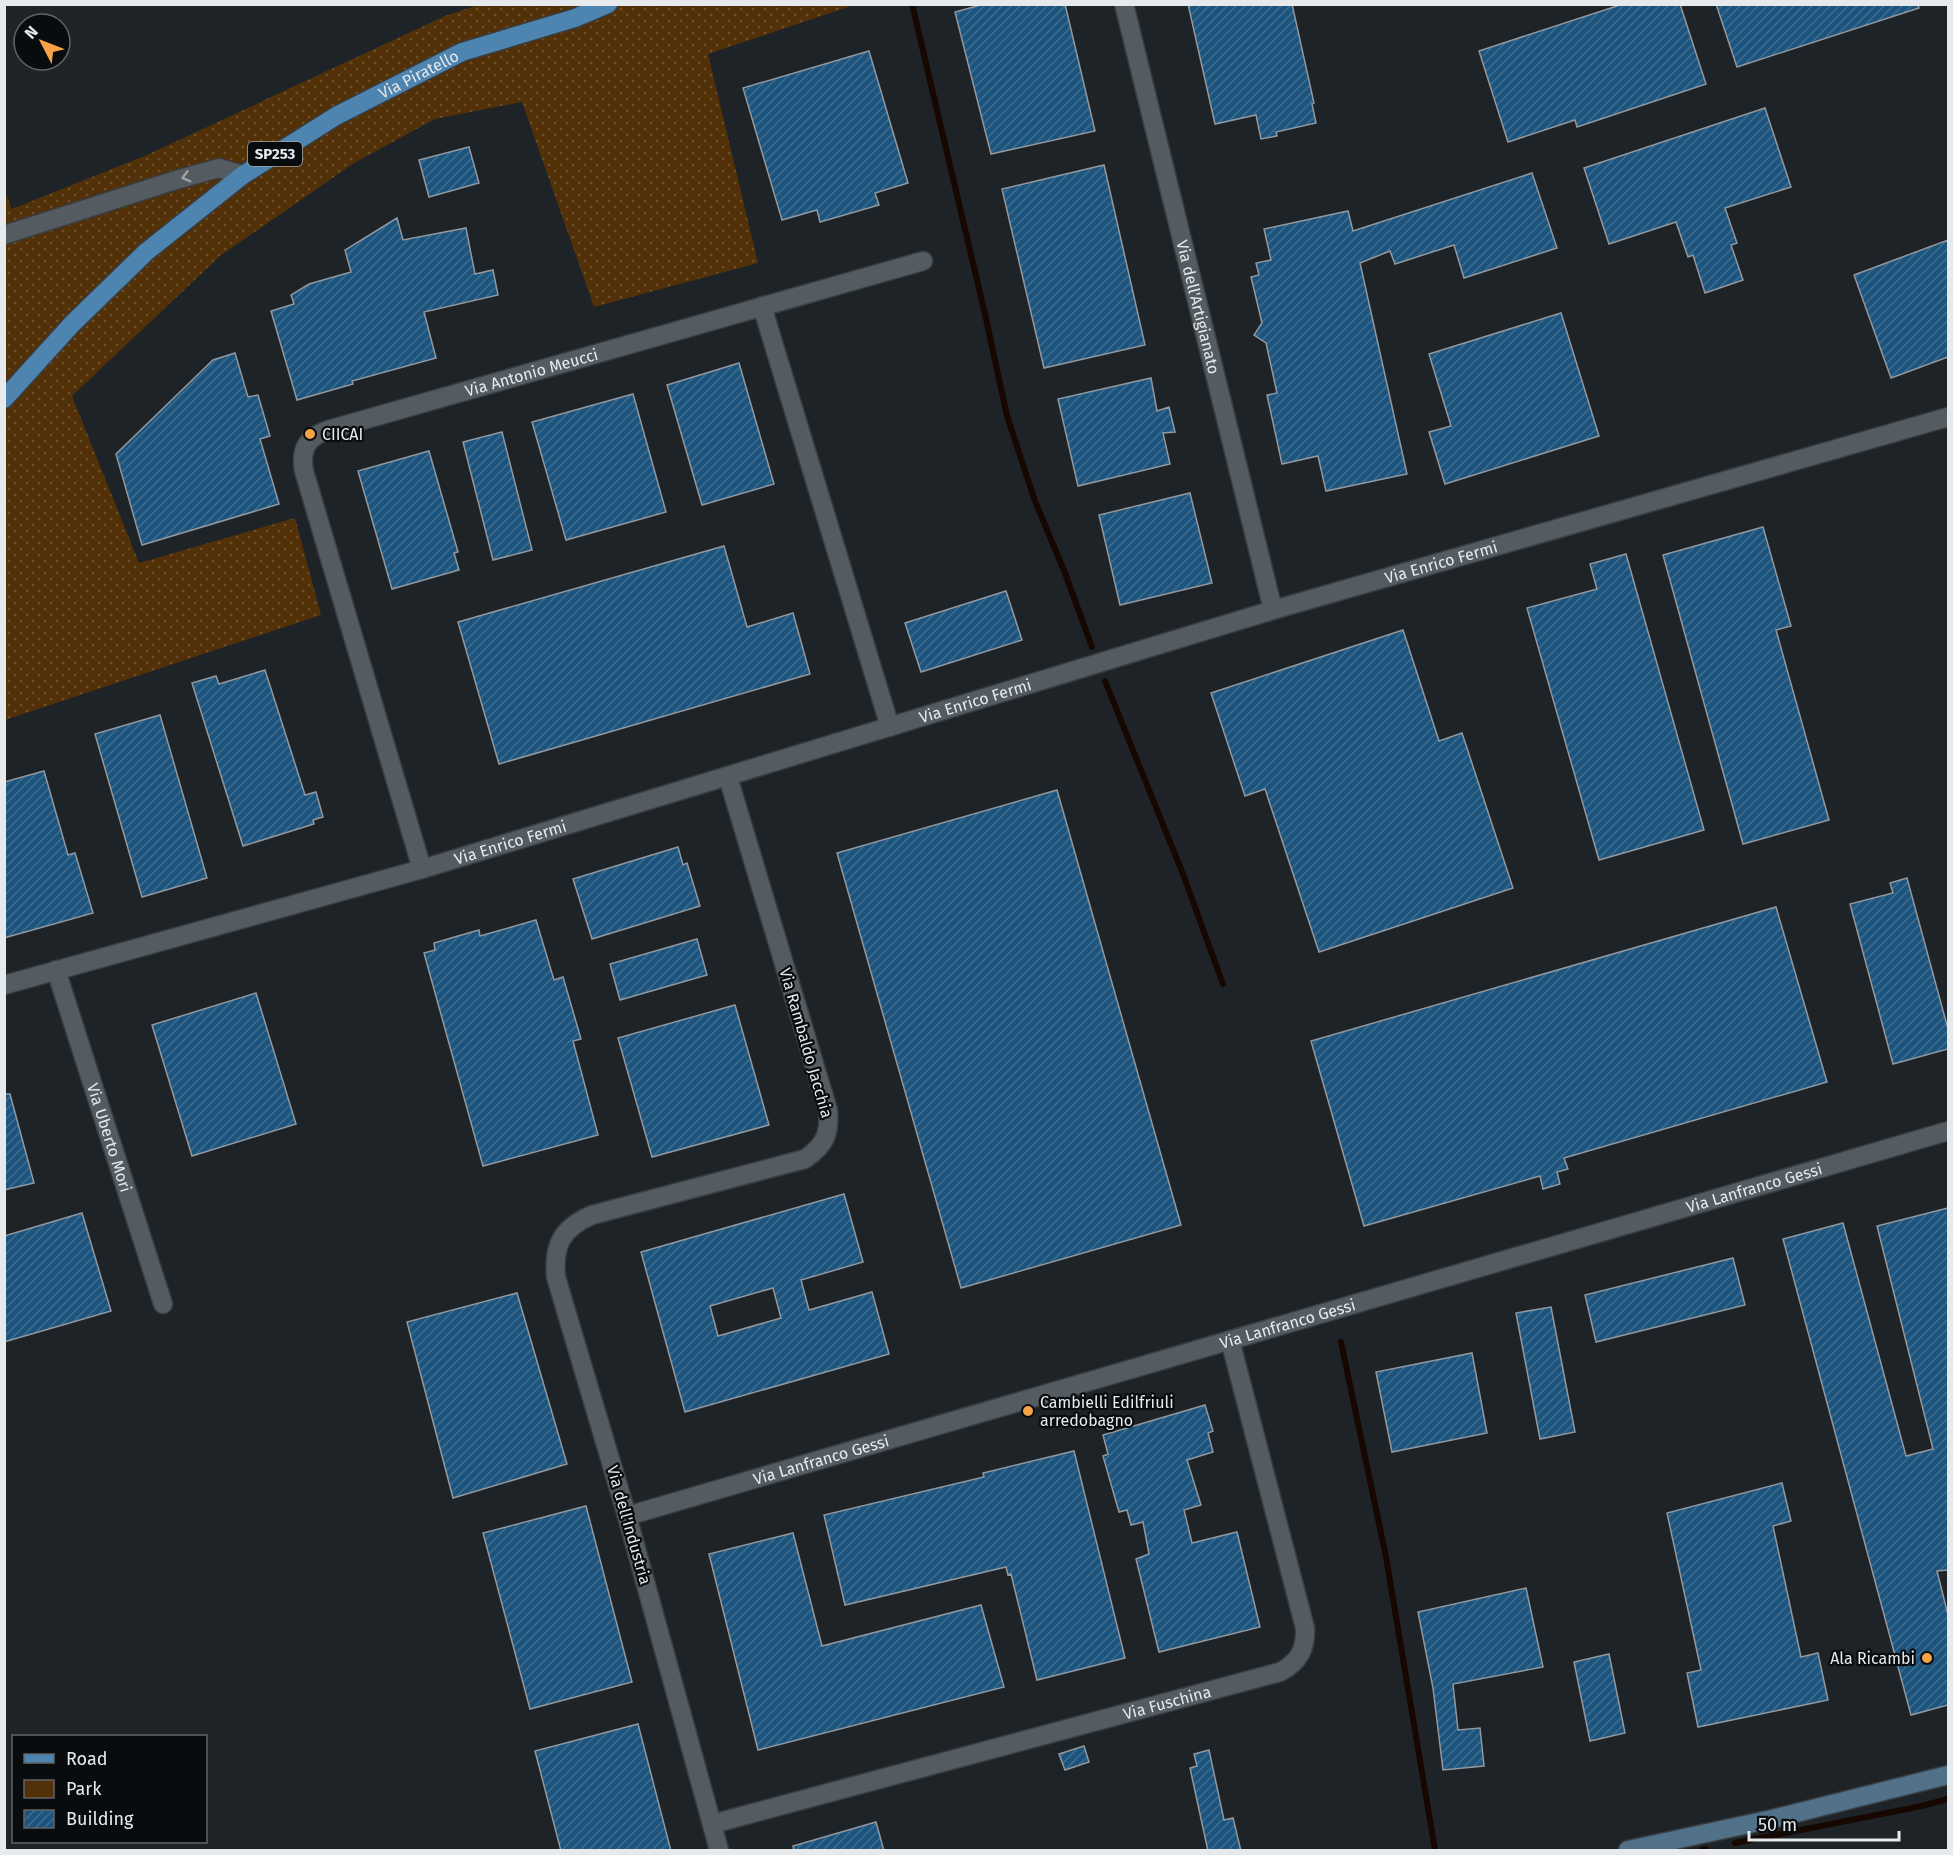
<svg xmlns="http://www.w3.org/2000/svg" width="1953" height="1855" viewBox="0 0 1953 1855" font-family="'Fira Sans',sans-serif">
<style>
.green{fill:url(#green-dots)}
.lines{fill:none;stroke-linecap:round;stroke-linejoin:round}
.stream{stroke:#160800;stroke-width:6}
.building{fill:url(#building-hatch);stroke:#91989f;stroke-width:1.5;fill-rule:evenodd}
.street-casing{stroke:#383d41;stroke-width:21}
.secondary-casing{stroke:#383d41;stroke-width:21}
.primary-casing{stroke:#383d41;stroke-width:21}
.street{stroke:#555c61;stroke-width:18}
.secondary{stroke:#517188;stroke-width:18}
.primary{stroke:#4d85b0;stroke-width:18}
.oneway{stroke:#9ea3a7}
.poi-dot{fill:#f6a247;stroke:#090c0e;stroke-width:2}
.labels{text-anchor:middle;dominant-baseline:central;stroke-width:4.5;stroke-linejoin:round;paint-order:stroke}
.shield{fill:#090c0e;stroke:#a4a7aa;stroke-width:1.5}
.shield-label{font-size:15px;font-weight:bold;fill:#e6eaed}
.street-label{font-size:16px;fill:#e6eaed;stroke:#090c0e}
.poi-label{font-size:16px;fill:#e6eaed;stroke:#090c0e;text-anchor:start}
</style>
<defs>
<pattern id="green-dots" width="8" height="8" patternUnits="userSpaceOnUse" patternTransform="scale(1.5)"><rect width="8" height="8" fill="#533108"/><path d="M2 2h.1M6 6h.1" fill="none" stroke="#6c4f2c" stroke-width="1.8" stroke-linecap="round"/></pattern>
<pattern id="building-hatch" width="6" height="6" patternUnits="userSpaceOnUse" patternTransform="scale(1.5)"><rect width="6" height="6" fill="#1d547d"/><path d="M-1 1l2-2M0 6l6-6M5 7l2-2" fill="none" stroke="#3e6d90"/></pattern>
</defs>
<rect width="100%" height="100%" fill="#1d2327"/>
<path class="green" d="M 478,5 L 854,5 L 708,54 L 758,263 L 594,307 L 522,102 L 435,119 L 354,163 L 220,256 L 72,396 L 139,563 L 295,518 L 321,615 L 5,720 L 4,190 L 12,209 L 147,155 L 445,16 Z"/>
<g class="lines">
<path class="stream" d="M 912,4 L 985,314 L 1007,416 L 1035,501 L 1065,573 L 1092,647
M 1105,681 L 1183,874 L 1223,984
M 1341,1342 L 1386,1557 L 1435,1850
M 1735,1843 L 1922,1806 L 1948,1799
M 1701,1850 L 1706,1849"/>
</g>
<path class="building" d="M 984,4 L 1065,4 L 1095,131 L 991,154 L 955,12 Z
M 1188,4 L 1292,4 L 1314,103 L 1312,104 L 1316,123 L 1276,132 L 1277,136 L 1261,139 L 1256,115 L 1215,124 Z
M 1623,4 L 1680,4 L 1706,84 L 1577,127 L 1575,120 L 1508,142 L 1479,51 Z
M 1716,4 L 1918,4 L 1919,8 L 1737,67 Z
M 869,51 L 908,183 L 875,193 L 879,205 L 820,222 L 817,210 L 782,220 L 743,88 Z
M 1765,108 L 1791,187 L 1725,208 L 1737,243 L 1731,245 L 1743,280 L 1705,293 L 1693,255 L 1688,257 L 1676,222 L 1609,244 L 1584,168 Z
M 469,147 L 479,183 L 429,197 L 419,160 Z
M 1104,165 L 1145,345 L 1044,368 L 1002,189 Z
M 1532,173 L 1557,248 L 1464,278 L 1454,245 L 1395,264 L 1390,251 L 1360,263 L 1407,474 L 1326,491 L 1318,456 L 1282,464 L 1267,395 L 1277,393 L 1266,343 L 1254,335 L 1262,323 L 1251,277 L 1259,275 L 1256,263 L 1271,260 L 1264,229 L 1348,211 L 1353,231 Z
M 397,218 L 403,240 L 466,228 L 475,274 L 493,270 L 498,295 L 424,312 L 436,358 L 352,381 L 353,384 L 297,400 L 271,311 L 294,304 L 291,295 L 309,284 L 351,272 L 345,250 Z
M 1948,240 L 1948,357 L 1891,378 L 1854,275 Z
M 1561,313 L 1599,436 L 1445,484 L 1429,432 L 1451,426 L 1429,354 Z
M 235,353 L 248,397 L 258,395 L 270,436 L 260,439 L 279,504 L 142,545 L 116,454 L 213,360 Z
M 739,363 L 774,484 L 702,505 L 667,385 Z
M 1151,378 L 1157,411 L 1169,407 L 1175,432 L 1163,433 L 1170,464 L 1078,486 L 1058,399 Z
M 633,394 L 666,512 L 566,540 L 532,422 Z
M 502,432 L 532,550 L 493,560 L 463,442 Z
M 429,451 L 458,552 L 454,553 L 459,570 L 392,589 L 358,471 Z
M 1190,493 L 1212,583 L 1120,605 L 1099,515 Z
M 1763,527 L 1791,626 L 1776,630 L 1829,820 L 1743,844 L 1663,555 Z
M 724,546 L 747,627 L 793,613 L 810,674 L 499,764 L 458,622 Z
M 1626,554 L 1704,830 L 1599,860 L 1527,608 L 1597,589 L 1590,564 Z
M 1006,591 L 1022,640 L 921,672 L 905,623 Z
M 1403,630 L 1439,741 L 1462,733 L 1513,888 L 1319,952 L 1265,789 L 1245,796 L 1211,693 Z
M 265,670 L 305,795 L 316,792 L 323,817 L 313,820 L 314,824 L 243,846 L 192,683 L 216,676 L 219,684 Z
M 160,715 L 207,878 L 142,897 L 95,734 Z
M 44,771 L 68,855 L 75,853 L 93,913 L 4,938 L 4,782 Z
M 1057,790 L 1181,1225 L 961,1288 L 837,853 Z
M 678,847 L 683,865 L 687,863 L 700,906 L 592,939 L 573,879 Z
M 1907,878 L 1948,1029 L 1948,1049 L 1893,1064 L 1850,904 L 1893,893 L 1890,883 Z
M 1776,907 L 1827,1082 L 1564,1158 L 1568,1169 L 1557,1172 L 1560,1184 L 1543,1189 L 1540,1176 L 1364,1226 L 1311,1041 Z
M 536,920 L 554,980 L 563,977 L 581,1039 L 573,1041 L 598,1135 L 483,1166 L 424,953 L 435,950 L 434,943 L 458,936 L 479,930 L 480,936 Z
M 697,939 L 707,975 L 620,1000 L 610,964 Z
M 256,993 L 296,1124 L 192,1156 L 152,1025 Z
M 735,1005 L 769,1125 L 652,1157 L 618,1038 Z
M 4,1094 L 10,1094 L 34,1183 L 4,1190 Z
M 844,1194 L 863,1262 L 801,1280 L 809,1310 L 872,1292 L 889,1354 L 685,1412 L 641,1252 ZM 773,1288 L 781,1318 L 718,1336 L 710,1306 Z
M 1948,1208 L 1948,1570 L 1937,1571 L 1948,1615 L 1948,1705 L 1911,1715 L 1783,1239 L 1843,1223 L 1906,1456 L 1933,1449 L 1877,1226 Z
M 82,1213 L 111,1311 L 4,1342 L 4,1236 Z
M 1733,1258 L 1745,1305 L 1596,1342 L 1585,1295 Z
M 517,1293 L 567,1464 L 453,1498 L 407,1322 Z
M 1551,1307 L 1575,1432 L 1540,1439 L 1516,1313 Z
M 1472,1353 L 1487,1433 L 1392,1452 L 1376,1372 Z
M 1205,1405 L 1213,1431 L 1208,1433 L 1213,1452 L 1187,1460 L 1201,1505 L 1184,1510 L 1192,1543 L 1237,1532 L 1260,1627 L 1159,1652 L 1136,1559 L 1149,1554 L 1143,1522 L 1131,1525 L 1127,1510 L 1119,1512 L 1103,1456 L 1108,1454 L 1103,1435 Z
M 1074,1451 L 1125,1658 L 1037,1680 L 1011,1574 L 1008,1575 L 1006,1567 L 845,1605 L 824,1515 L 984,1477 L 983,1473 Z
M 1782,1483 L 1791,1521 L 1773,1526 L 1801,1657 L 1818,1653 L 1828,1700 L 1698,1727 L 1687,1673 L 1701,1670 L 1667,1513 Z
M 586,1506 L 632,1682 L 530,1709 L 483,1533 Z
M 793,1533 L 822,1646 L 981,1605 L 1004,1687 L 758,1750 L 709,1554 Z
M 1526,1588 L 1543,1667 L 1453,1684 L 1458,1730 L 1480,1728 L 1484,1766 L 1443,1770 L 1433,1688 L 1418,1612 Z
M 1609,1654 L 1625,1733 L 1590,1741 L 1574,1662 Z
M 638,1724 L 671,1851 L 561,1851 L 535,1751 Z
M 1084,1746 L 1089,1762 L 1065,1770 L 1059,1754 Z
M 1209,1750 L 1224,1820 L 1233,1818 L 1241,1851 L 1208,1851 L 1190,1768 L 1197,1766 L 1194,1754 Z
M 876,1822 L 884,1851 L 794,1851 L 793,1846 Z"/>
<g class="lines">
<g class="street-casing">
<g id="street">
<path id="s1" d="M 1124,4 L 1273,610"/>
<path d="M 4,235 L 176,180 L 219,168 L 243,175"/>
<path d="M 762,306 L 890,727"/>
<path id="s2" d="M 422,869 L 304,471 C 300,449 307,437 328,430 L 923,261"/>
<path id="s3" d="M 56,970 L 163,1304"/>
<path id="s4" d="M 4,985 L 422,869 L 1273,610 L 1948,417"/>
<path id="s5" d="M 627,1516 L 1948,1131"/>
<path id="s6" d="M 712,1824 L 1280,1672 C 1299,1662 1306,1649 1305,1628 L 1230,1340"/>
<path d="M 719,1850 L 627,1516 L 556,1277 C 553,1245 562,1228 592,1215 L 805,1159 C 825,1145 830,1134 828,1110 L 728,777"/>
</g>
</g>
<g class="secondary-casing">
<path id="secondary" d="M 1628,1850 L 1772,1819 L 1948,1775"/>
</g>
<g class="primary-casing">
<g id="primary">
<path id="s7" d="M 4,399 L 72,324 L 146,252 L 243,175 L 336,116 L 462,52 L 575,18 L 608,4"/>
</g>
</g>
<use href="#street" class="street"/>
<use href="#secondary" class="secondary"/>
<use href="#primary" class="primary"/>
</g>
<defs><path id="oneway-chevron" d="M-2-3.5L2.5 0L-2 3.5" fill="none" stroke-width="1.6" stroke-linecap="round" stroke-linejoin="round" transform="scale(1.5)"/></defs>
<use class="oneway" href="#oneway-chevron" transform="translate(186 177) rotate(165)"/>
<g class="poi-dot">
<circle cx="310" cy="434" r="6"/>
<circle cx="1028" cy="1411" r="6"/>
<circle cx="1927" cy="1658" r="6"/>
</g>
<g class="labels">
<rect class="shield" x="248" y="142" width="54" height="24" rx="4.5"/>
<g class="shield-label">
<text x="275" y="154">SP253</text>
</g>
<g class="street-label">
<text stroke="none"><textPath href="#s7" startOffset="531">Via Piratello</textPath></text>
<text stroke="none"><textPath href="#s1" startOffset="312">Via dell'Artigianato</textPath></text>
<text stroke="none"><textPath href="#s2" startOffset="680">Via Antonio Meucci</textPath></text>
<text stroke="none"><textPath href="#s4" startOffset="1498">Via Enrico Fermi</textPath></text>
<text stroke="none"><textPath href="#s4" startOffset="1012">Via Enrico Fermi</textPath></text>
<text stroke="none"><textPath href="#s4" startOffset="526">Via Enrico Fermi</textPath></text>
<text transform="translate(806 1043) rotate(74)">Via Rambaldo Jacchia</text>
<text stroke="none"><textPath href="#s3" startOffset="176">Via Uberto Mori</textPath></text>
<text stroke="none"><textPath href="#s5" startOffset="1174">Via Lanfranco Gessi</textPath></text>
<text stroke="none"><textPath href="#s5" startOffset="688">Via Lanfranco Gessi</textPath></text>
<text stroke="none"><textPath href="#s5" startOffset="202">Via Lanfranco Gessi</textPath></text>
<text transform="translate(629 1525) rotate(74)">Via dell'Industria</text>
<text stroke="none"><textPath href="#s6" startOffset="471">Via Fuschina</textPath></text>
</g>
<g class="poi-label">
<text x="322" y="434">CIICAI</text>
<text x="1040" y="1402">Cambielli Edilfriuli<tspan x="1040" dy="18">arredobagno</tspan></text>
<text x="1915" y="1658" text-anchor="end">Ala Ricambi</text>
</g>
</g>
<rect width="1953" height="1855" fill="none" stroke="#e6eaed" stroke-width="12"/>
<rect x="12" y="1735" width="195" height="108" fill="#090c0e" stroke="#616567" stroke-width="1.5"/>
<rect x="24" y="1754" width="30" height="9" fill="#4d85b0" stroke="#616567" stroke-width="1.5"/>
<text x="66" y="1765" font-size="18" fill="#e6eaed">Road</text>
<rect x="24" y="1780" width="30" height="18" fill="#533108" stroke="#616567" stroke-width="1.5"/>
<text x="66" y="1795" font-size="18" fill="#e6eaed">Park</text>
<rect x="24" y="1810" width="30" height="18" fill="url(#building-hatch)" stroke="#616567" stroke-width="1.5"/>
<text x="66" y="1825" font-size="18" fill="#e6eaed">Building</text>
<g transform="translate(42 42) rotate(312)"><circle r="28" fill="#090c0e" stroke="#616567" stroke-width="1.5"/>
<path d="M0-4.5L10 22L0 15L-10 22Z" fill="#f6a247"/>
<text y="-9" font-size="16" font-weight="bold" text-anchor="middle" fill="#e6eaed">N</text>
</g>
<path d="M1749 1831v9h150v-9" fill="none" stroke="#e6eaed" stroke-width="3"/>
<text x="1758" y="1831" font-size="18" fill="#e6eaed" stroke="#090c0e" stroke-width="4.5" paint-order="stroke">50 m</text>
</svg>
